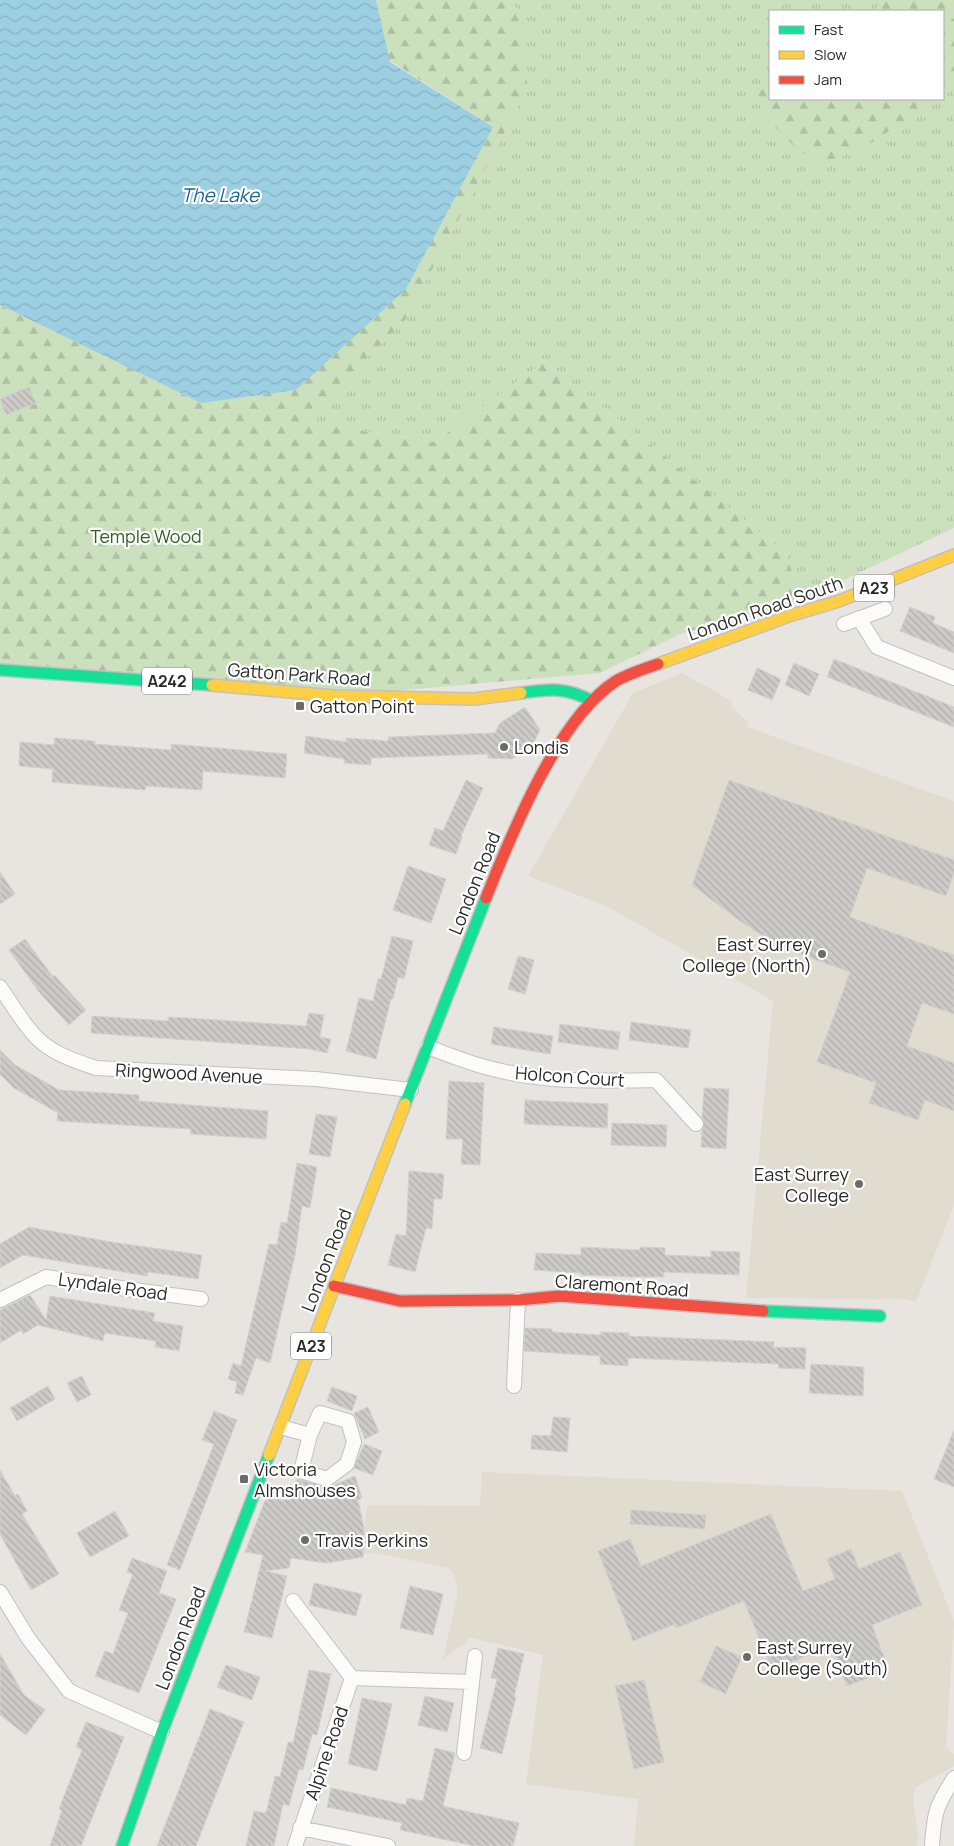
<svg xmlns="http://www.w3.org/2000/svg" width="954" height="1846" viewBox="0 0 954 1846" font-family="Manrope,sans-serif">
<style>
.education{fill:#e1dcd0}
.grass{fill:url(#grass-tufts);fill-rule:evenodd}
.forest{fill:url(#forest-firs)}
.water{fill:url(#water-waves)}
.building{fill:url(#building-back-hatch);stroke:#d3d0cd}
.lines{fill:none;stroke-linecap:round;stroke-linejoin:round}
.street-casing{stroke:#c2c1c0;stroke-width:16}
.fast-casing{stroke:#c2c1c0;stroke-width:14}
.slow-casing{stroke:#c2c1c0;stroke-width:14}
.jam-casing{stroke:#c2c1c0;stroke-width:14}
.street{stroke:#fcfbfa;stroke-width:14}
.fast{stroke:#16e098;stroke-width:11}
.slow{stroke:#ffcf43;stroke-width:11}
.jam{stroke:#f24e42;stroke-width:11}
.poi-dot{fill:#6c6b6a;stroke:#fff;stroke-width:2}
.labels{text-anchor:middle;dominant-baseline:central;stroke-width:4.5;stroke-linejoin:round;paint-order:stroke}
.shield{fill:#fff;stroke:#6a6a6a;stroke-width:1}
.shield-label{font-size:16px;font-weight:bold;fill:#2a2a2a}
.park-label{font-size:18px;fill:#2d6022;stroke:#fff}
.street-label{font-size:18px;fill:#2a2a2a;stroke:#fff}
.poi-label{font-size:18px;fill:#2a2a2a;stroke:#fff;text-anchor:start}
.water-label{font-size:19px;font-style:italic;fill:#1b648d;stroke:#fff}
</style>
<defs>
<pattern id="grass-tufts" width="24" height="20" patternUnits="userSpaceOnUse" patternTransform="scale(1.25)"><rect width="24" height="20" fill="#cbe0bd"/><path d="M3 7l-1-3M5 7V3M7 7l1-3M15 17l-1-3M17 17v-4M19 17l1-3" fill="none" stroke="#aec0a3"/></pattern>
<pattern id="forest-firs" width="22" height="20" patternUnits="userSpaceOnUse" patternTransform="scale(1.25)"><rect width="22" height="20" fill="#cbe0bd"/><path d="M5 1l3.5 6h-7zM16 11l3.5 6h-7z" fill="#aec0a3"/></pattern>
<pattern id="water-waves" width="16" height="10" patternUnits="userSpaceOnUse" patternTransform="scale(1.25)"><rect width="16" height="10" fill="#9ccfe2"/><path d="M0 5q4-4 8 0t8 0" fill="none" stroke="#87b2c2"/></pattern>
<pattern id="building-back-hatch" width="6" height="6" patternUnits="userSpaceOnUse" patternTransform="scale(1.25)"><rect width="6" height="6" fill="#cdcbc8"/><path d="M-1 5l2 2M0 0l6 6M5-1l2 2" fill="none" stroke="#b0aeac"/></pattern>
</defs>
<rect width="100%" height="100%" fill="#e8e5e1"/>
<path class="education" d="M 682,673 L 727,698 L 733,704 L 731,706 L 749,723 L 747,727 L 954,801 L 954,1205 L 916,1302 L 905,1299 L 746,1298 L 773,1001 L 608,907 L 528,876 L 633,693 Z
M 482,1472 L 902,1491 L 954,1621 L 946,1747 L 954,1754 L 954,1766 L 915,1788 L 913,1802 L 918,1836 L 917,1846 L 634,1846 L 638,1799 L 526,1784 L 543,1655 L 468,1637 L 467,1642 L 443,1659 L 457,1597 L 457,1587 L 453,1572 L 447,1568 L 382,1554 L 363,1553 L 367,1505 L 480,1506 Z"/>
<path class="grass" d="M 512,0 L 954,0 L 954,528 L 801,600 L 786,553 L 545,361 L 435,442 L 302,422 L 405,320 L 528,89 L 518,11 ZM 770,11 L 943,11 L 943,99 L 770,99 Z"/>
<path class="forest" d="M 376,0 L 512,0 L 518,11 L 528,89 L 405,320 L 302,422 L 435,442 L 545,361 L 786,553 L 801,600 L 680,634 L 600,673 L 334,696 L 0,670 L 0,305 L 201,403 L 493,127 L 389,60 Z
M 888,0 L 942,0 L 954,20 L 954,86 L 943,95 L 943,11 L 871,11 Z
M 770,77 L 770,99 L 937,99 L 871,143 L 831,162 L 810,158 L 794,146 L 764,116 L 757,96 L 758,85 Z"/>
<path class="water" d="M 0,0 L 376,0 L 390,62 L 493,127 L 406,289 L 296,390 L 201,403 L 0,305 Z"/>
<path class="building" d="M 29,387 L 36,403 L 6,415 L 0,399 Z
M 910,607 L 935,617 L 933,623 L 954,632 L 954,653 L 900,631 Z
M 834,659 L 954,707 L 954,727 L 827,677 Z
M 794,663 L 819,674 L 809,696 L 785,685 Z
M 757,668 L 781,679 L 772,700 L 748,690 Z
M 525,707 L 540,730 L 532,746 L 512,759 L 488,758 L 488,754 L 371,758 L 371,765 L 344,763 L 344,759 L 304,753 L 306,736 L 346,742 L 346,738 L 388,741 L 388,737 L 495,733 L 500,723 Z
M 55,738 L 95,741 L 95,744 L 171,750 L 171,744 L 287,754 L 285,778 L 203,771 L 202,790 L 146,786 L 145,790 L 52,782 L 53,769 L 19,766 L 20,742 L 54,745 Z
M 466,780 L 483,788 L 461,836 L 462,837 L 456,854 L 429,845 L 435,828 L 443,831 Z
M 729,780 L 954,860 L 954,873 L 946,896 L 867,868 L 850,917 L 954,955 L 954,1014 L 922,1003 L 907,1046 L 954,1063 L 954,1111 L 925,1100 L 918,1120 L 869,1103 L 876,1083 L 817,1062 L 850,972 L 802,955 L 765,937 L 740,921 L 692,885 Z
M 408,866 L 446,879 L 431,923 L 393,910 Z
M 0,872 L 15,894 L 0,904 Z
M 392,936 L 413,941 L 404,979 L 398,977 L 393,999 L 391,999 L 376,1059 L 346,1051 L 359,998 L 373,1001 L 378,979 L 381,979 Z
M 25,939 L 53,977 L 54,975 L 86,1010 L 69,1025 L 39,992 L 9,950 Z
M 518,956 L 534,960 L 525,994 L 508,989 Z
M 309,1013 L 324,1015 L 320,1037 L 331,1039 L 327,1053 L 310,1049 L 91,1033 L 92,1016 L 168,1021 L 168,1017 L 188,1018 L 306,1026 Z
M 631,1022 L 691,1030 L 688,1048 L 629,1040 Z
M 560,1024 L 620,1032 L 618,1050 L 558,1042 Z
M 494,1027 L 553,1036 L 550,1054 L 491,1044 Z
M 0,1050 L 15,1065 L 59,1090 L 139,1095 L 139,1101 L 268,1111 L 266,1139 L 190,1134 L 191,1129 L 57,1121 L 58,1113 L 14,1088 L 0,1074 Z
M 449,1081 L 484,1083 L 480,1165 L 461,1164 L 463,1139 L 446,1139 Z
M 704,1088 L 729,1089 L 726,1149 L 701,1147 L 702,1131 L 704,1126 L 702,1118 Z
M 525,1100 L 608,1104 L 607,1128 L 524,1124 Z
M 316,1114 L 337,1117 L 330,1157 L 309,1154 Z
M 612,1123 L 667,1125 L 666,1147 L 611,1145 Z
M 297,1163 L 317,1167 L 310,1208 L 302,1206 L 295,1255 L 270,1363 L 256,1358 L 243,1395 L 235,1393 L 237,1382 L 228,1379 L 233,1363 L 241,1366 L 269,1244 L 277,1245 L 281,1222 L 287,1223 Z
M 409,1171 L 444,1174 L 442,1199 L 434,1199 L 432,1229 L 426,1228 L 415,1272 L 388,1265 L 396,1234 L 406,1236 Z
M 29,1227 L 111,1242 L 202,1255 L 198,1279 L 148,1272 L 147,1276 L 23,1255 L 0,1268 L 0,1244 Z
M 581,1247 L 640,1250 L 640,1247 L 665,1248 L 665,1255 L 711,1257 L 711,1251 L 740,1252 L 739,1275 L 664,1272 L 664,1277 L 632,1277 L 580,1275 L 580,1273 L 534,1270 L 536,1253 L 581,1255 Z
M 30,1295 L 46,1320 L 50,1296 L 155,1313 L 153,1321 L 183,1326 L 179,1351 L 155,1347 L 156,1341 L 105,1333 L 103,1341 L 38,1325 L 23,1334 L 21,1330 L 0,1343 L 0,1310 Z
M 525,1328 L 552,1329 L 552,1332 L 601,1335 L 601,1332 L 629,1333 L 629,1336 L 774,1342 L 773,1347 L 806,1348 L 805,1369 L 778,1368 L 779,1364 L 628,1358 L 628,1366 L 600,1364 L 600,1356 L 524,1351 Z
M 811,1364 L 864,1367 L 863,1396 L 809,1393 Z
M 82,1376 L 91,1395 L 77,1402 L 67,1383 Z
M 48,1386 L 55,1399 L 17,1421 L 10,1408 Z
M 332,1387 L 357,1396 L 352,1411 L 327,1401 Z
M 368,1407 L 379,1432 L 365,1439 L 354,1413 Z
M 214,1411 L 237,1420 L 180,1570 L 167,1565 L 214,1444 L 202,1440 Z
M 553,1417 L 570,1418 L 567,1452 L 531,1449 L 532,1435 L 551,1436 Z
M 954,1430 L 954,1487 L 934,1479 Z
M 364,1444 L 382,1451 L 373,1475 L 354,1468 Z
M 0,1470 L 15,1496 L 18,1494 L 27,1511 L 22,1514 L 59,1574 L 31,1590 L 0,1534 Z
M 355,1476 L 362,1498 L 358,1500 L 364,1528 L 363,1557 L 326,1563 L 291,1558 L 289,1568 L 265,1571 L 287,1576 L 272,1638 L 244,1632 L 263,1555 L 245,1552 L 266,1498 L 289,1500 L 297,1479 L 328,1488 Z
M 631,1510 L 706,1515 L 705,1529 L 630,1524 Z
M 115,1511 L 129,1536 L 90,1557 L 77,1533 Z
M 771,1514 L 803,1591 L 835,1579 L 827,1559 L 851,1549 L 859,1569 L 900,1552 L 922,1605 L 872,1625 L 889,1670 L 847,1686 L 831,1646 L 772,1670 L 744,1601 L 676,1628 L 675,1624 L 633,1641 L 598,1551 L 630,1539 L 641,1566 Z
M 132,1558 L 167,1571 L 159,1593 L 176,1599 L 139,1693 L 95,1676 L 105,1651 L 113,1654 L 128,1613 L 119,1610 L 133,1574 L 127,1572 Z
M 314,1583 L 362,1594 L 356,1616 L 309,1605 Z
M 410,1586 L 443,1594 L 433,1635 L 400,1628 Z
M 716,1646 L 742,1657 L 726,1694 L 700,1682 Z
M 498,1648 L 524,1654 L 514,1697 L 516,1697 L 502,1754 L 480,1748 L 497,1679 L 491,1678 Z
M 0,1654 L 24,1695 L 45,1710 L 26,1735 L 0,1715 Z
M 226,1665 L 260,1677 L 252,1700 L 217,1687 Z
M 309,1670 L 331,1674 L 317,1735 L 312,1734 L 303,1770 L 299,1769 L 289,1806 L 283,1804 L 274,1846 L 246,1846 L 254,1811 L 266,1813 L 275,1776 L 280,1777 L 288,1742 L 293,1743 Z
M 644,1680 L 664,1762 L 634,1769 L 615,1686 Z
M 425,1696 L 454,1703 L 447,1732 L 418,1725 Z
M 362,1698 L 392,1704 L 377,1771 L 348,1764 Z
M 210,1709 L 244,1722 L 196,1846 L 157,1846 Z
M 86,1722 L 124,1737 L 81,1846 L 50,1846 L 62,1810 L 59,1809 L 82,1750 L 76,1747 Z
M 435,1748 L 455,1753 L 443,1806 L 519,1823 L 513,1846 L 474,1846 L 400,1830 L 402,1823 L 327,1807 L 331,1788 L 406,1805 L 407,1798 L 423,1801 Z"/>
<g class="lines">
<g class="street-casing">
<path id="street" d="M 859,618 L 877,647 L 954,678
M 844,624 L 885,609
M 0,987 C 12,1004 23,1024 37,1038 C 53,1054 75,1061 96,1068 L 316,1079 L 411,1090
M 428,1047 C 449,1055 471,1064 493,1069 C 546,1083 602,1081 656,1080 L 696,1124
M 0,1300 L 46,1277 L 127,1289 L 201,1299
M 514,1386 L 518,1300
M 281,1427 L 310,1435 L 301,1471 L 327,1479 L 347,1464 L 354,1442 L 348,1421 L 320,1413 L 310,1435
M 0,1592 L 28,1638 L 69,1691 L 162,1732
M 293,1601 L 352,1678 L 471,1682
M 464,1753 L 475,1656
M 300,1828 L 388,1846
M 295,1846 L 352,1678
M 932,1846 C 934,1813 936,1806 954,1778"/>
</g>
<g class="fast-casing">
<path id="fast" d="M 0,670 L 212,685
M 521,693 C 550,689 566,687 592,701
M 405,1104 L 486,898
M 763,1311 L 880,1316
M 122,1846 L 162,1732 L 269,1455"/>
</g>
<g class="slow-casing">
<path id="slow" d="M 658,664 L 792,615 L 839,601 L 954,555
M 212,685 L 334,696 L 474,699 L 521,693
M 269,1455 L 405,1104"/>
</g>
<g class="jam-casing">
<path id="jam" d="M 486,898 C 511,835 558,718 616,681 C 628,674 644,669 658,664
M 334,1286 L 400,1301 L 518,1300 L 560,1296 L 763,1311"/>
</g>
<use href="#street" class="street"/>
<use href="#fast" class="fast"/>
<use href="#slow" class="slow"/>
<use href="#jam" class="jam"/>
</g>
<g class="poi-dot">
<rect x="295" y="701" width="10" height="10" rx="2.5"/>
<circle cx="504" cy="747" r="5"/>
<circle cx="822" cy="954" r="5"/>
<circle cx="859" cy="1184" r="5"/>
<rect x="239" y="1474" width="10" height="10" rx="2.5"/>
<circle cx="305" cy="1540" r="5"/>
<circle cx="747" cy="1657" r="5"/>
</g>
<g class="labels">
<g class="shield">
<rect x="854" y="574.5" width="40" height="27" rx="4"/>
<rect x="142" y="667.5" width="50" height="27" rx="4"/>
<rect x="291" y="1332.5" width="40" height="27" rx="4"/>
</g>
<g class="shield-label">
<text x="874" y="588">A23</text>
<text x="167" y="681">A242</text>
<text x="311" y="1346">A23</text>
</g>
<g class="park-label">
<text x="146" y="536">Temple Wood</text>
</g>
<g class="street-label">
<text transform="translate(765 608) rotate(-19)">London Road South</text>
<text transform="translate(299 674) rotate(4)">Gatton Park Road</text>
<text transform="translate(474 883) rotate(-68)">London Road</text>
<text transform="translate(189 1073) rotate(3)">Ringwood Avenue</text>
<text transform="translate(570 1076) rotate(4)">Holcon Court</text>
<text transform="translate(326 1260) rotate(-69)">London Road</text>
<text transform="translate(622 1285) rotate(4)">Claremont Road</text>
<text transform="translate(113 1286) rotate(8)">Lyndale Road</text>
<text transform="translate(180 1638) rotate(-69)">London Road</text>
<text transform="translate(326 1753) rotate(-71)">Alpine Road</text>
</g>
<g class="poi-label">
<text x="310" y="706">Gatton Point</text>
<text x="514" y="747">Londis</text>
<text x="812" y="944" text-anchor="end">East Surrey<tspan x="812" dy="21">College (North)</tspan></text>
<text x="849" y="1174" text-anchor="end">East Surrey<tspan x="849" dy="21">College</tspan></text>
<text x="254" y="1469">Victoria<tspan x="254" dy="21">Almshouses</tspan></text>
<text x="315" y="1540">Travis Perkins</text>
<text x="757" y="1647">East Surrey<tspan x="757" dy="21">College (South)</tspan></text>
</g>
<g class="water-label">
<text x="220" y="195">The Lake</text>
</g>
</g>
<rect x="769" y="10" width="175" height="90" fill="#ffffff" stroke="#aaaaaa"/>
<rect x="779" y="26" width="25" height="8" fill="#16e098" stroke="#aaaaaa"/>
<text x="814" y="35" font-size="15" fill="#2a2a2a">Fast</text>
<rect x="779" y="51" width="25" height="8" fill="#ffcf43" stroke="#aaaaaa"/>
<text x="814" y="60" font-size="15" fill="#2a2a2a">Slow</text>
<rect x="779" y="76" width="25" height="8" fill="#f24e42" stroke="#aaaaaa"/>
<text x="814" y="85" font-size="15" fill="#2a2a2a">Jam</text>
</svg>
